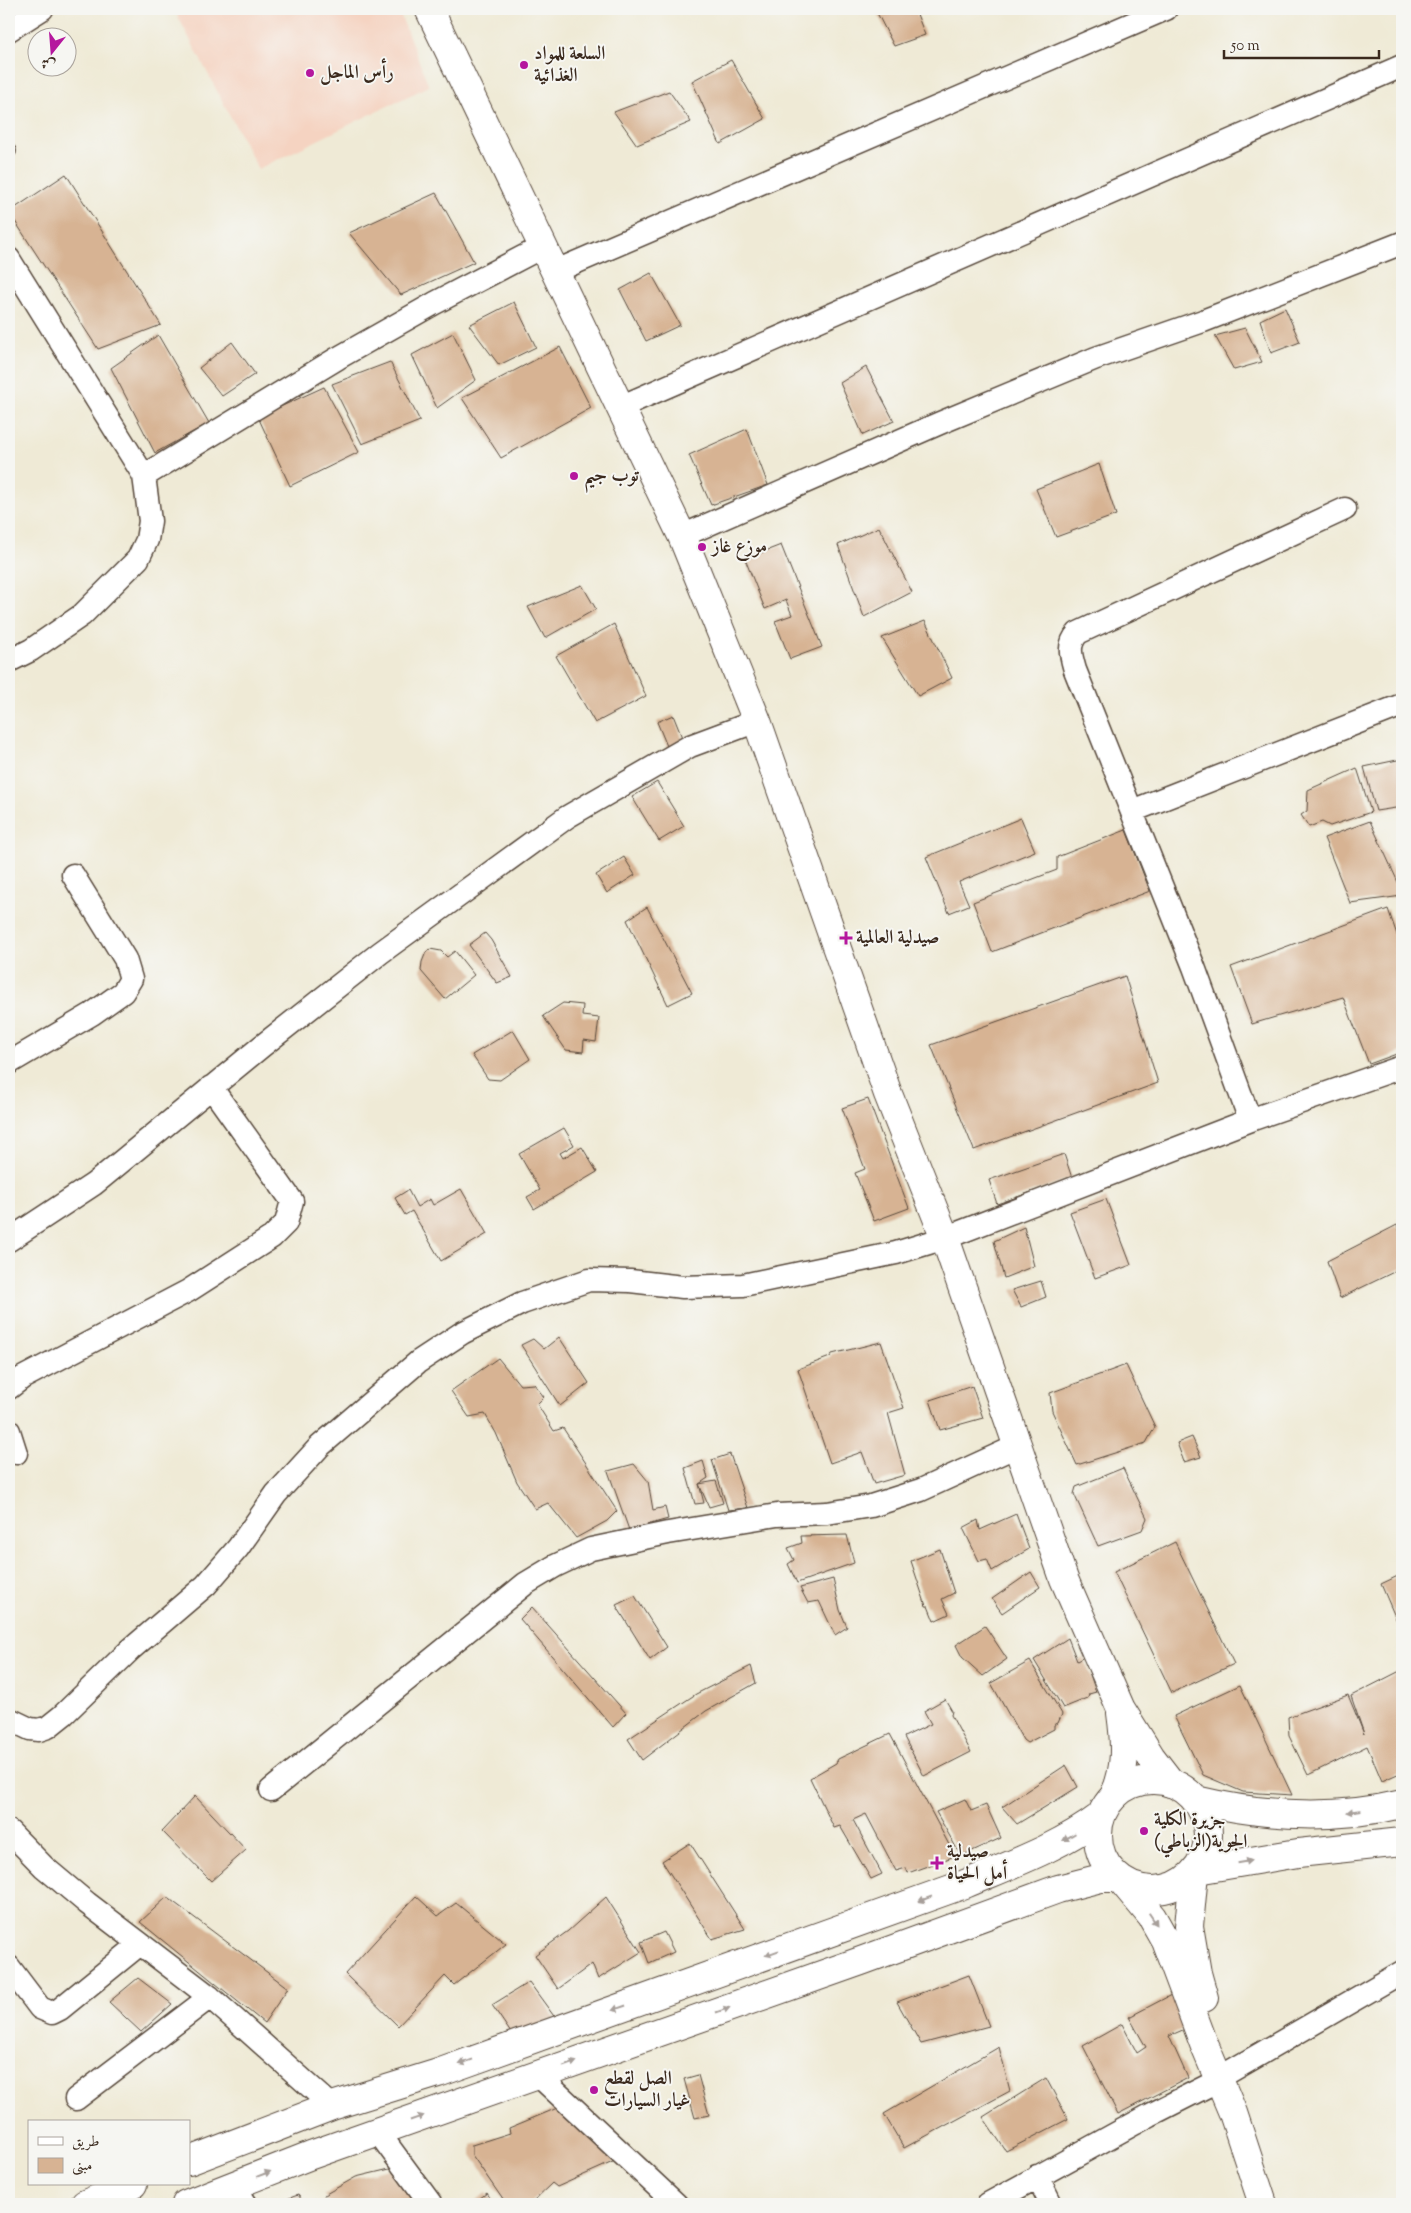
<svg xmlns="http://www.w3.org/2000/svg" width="1411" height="2213" viewBox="0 0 1411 2213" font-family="'Sorts Mill Goudy',Amiri,serif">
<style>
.built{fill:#f5d3c1}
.building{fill:#d7b393}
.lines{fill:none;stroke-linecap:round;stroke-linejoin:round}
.lane-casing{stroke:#56473a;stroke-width:14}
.street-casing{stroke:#56473a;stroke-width:25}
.secondary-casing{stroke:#56473a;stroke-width:30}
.primary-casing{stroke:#56473a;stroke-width:30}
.lane{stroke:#fff;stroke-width:11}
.street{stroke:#fff;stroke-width:22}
.secondary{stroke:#fff;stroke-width:28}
.primary{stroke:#fff;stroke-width:28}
.oneway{fill:#a79f9a}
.poi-dot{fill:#b5179e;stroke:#f6f6f2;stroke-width:2}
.labels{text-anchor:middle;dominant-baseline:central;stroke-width:4;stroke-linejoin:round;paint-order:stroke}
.poi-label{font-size:19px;font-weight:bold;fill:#3b2a1e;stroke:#f6f6f2;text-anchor:start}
</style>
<rect width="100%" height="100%" fill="#f6f6f2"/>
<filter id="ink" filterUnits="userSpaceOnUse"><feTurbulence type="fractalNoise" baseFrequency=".02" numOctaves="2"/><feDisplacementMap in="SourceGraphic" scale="10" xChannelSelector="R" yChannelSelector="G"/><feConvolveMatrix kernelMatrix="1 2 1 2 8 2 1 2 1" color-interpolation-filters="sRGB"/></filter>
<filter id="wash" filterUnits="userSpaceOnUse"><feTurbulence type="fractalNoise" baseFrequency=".0096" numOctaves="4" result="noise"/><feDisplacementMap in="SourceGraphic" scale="20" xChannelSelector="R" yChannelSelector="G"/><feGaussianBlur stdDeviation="1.12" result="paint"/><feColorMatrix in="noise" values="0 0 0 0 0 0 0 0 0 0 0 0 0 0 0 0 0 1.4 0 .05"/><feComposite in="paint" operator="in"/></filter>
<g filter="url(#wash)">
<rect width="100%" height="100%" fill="#efead6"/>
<path class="built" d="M 174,9 L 398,9 L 429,86 L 258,169 Z"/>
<g id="blocks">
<path class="building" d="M 875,9 L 915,9 L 925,35 L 894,46 Z
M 731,60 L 765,119 L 720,144 L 692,81 Z
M 669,91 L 691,122 L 637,145 L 614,112 Z
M 66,174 L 161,325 L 98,349 L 9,212 Z
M 436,193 L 474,262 L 401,295 L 349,233 Z
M 651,273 L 680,325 L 646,341 L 620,290 Z
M 514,302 L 536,347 L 499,365 L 469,325 Z
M 1285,308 L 1300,342 L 1271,353 L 1260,320 Z
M 1245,328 L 1262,362 L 1234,370 L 1215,336 Z
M 453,333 L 476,380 L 437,408 L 412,355 Z
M 158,335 L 209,423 L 155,453 L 111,368 Z
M 232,342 L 255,374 L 222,396 L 199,368 Z
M 560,347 L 591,408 L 501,458 L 462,398 Z
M 390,362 L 420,421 L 362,444 L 332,384 Z
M 866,367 L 894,421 L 863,435 L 840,383 Z
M 324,387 L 359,452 L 290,486 L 258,417 Z
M 747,429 L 768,485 L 711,505 L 689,455 Z
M 1099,464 L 1116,515 L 1056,537 L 1036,489 Z
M 879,527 L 912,592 L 864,617 L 838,545 Z
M 781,545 L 822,647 L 790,659 L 775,621 L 792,615 L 786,600 L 765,609 L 745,559 Z
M 582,585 L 596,609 L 545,638 L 528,607 Z
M 925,621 L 952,678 L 918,696 L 882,638 Z
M 614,624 L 646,696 L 595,723 L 556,656 Z
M 673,715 L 685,745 L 669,751 L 657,722 Z
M 1402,759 L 1402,807 L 1376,811 L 1364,767 Z
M 1357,768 L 1371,812 L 1330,826 L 1322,822 L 1309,827 L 1301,815 L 1307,811 L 1308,790 Z
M 657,782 L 684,826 L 659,841 L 632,797 Z
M 1021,818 L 1035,851 L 959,882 L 969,905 L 949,913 L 926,857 Z
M 1370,821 L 1402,891 L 1402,896 L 1350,903 L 1324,838 Z
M 1126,830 L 1150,891 L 992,952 L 973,902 L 1057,870 L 1057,857 Z
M 624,857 L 635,875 L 607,893 L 596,875 Z
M 647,907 L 692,993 L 668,1005 L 627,920 Z
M 1388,909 L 1402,949 L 1402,1052 L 1369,1064 L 1343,997 L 1252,1024 L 1231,967 Z
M 485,933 L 491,940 L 512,977 L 497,983 L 469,945 Z
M 430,949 L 441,951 L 447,957 L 455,951 L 474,975 L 445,999 L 421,971 L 422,962 L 426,952 Z
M 1125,976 L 1158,1083 L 974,1150 L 931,1045 Z
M 563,1003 L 583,1005 L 582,1016 L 599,1018 L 596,1042 L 584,1040 L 583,1052 L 566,1050 L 543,1016 Z
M 513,1030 L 530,1059 L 500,1080 L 488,1079 L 472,1055 Z
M 868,1099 L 909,1208 L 874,1221 L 855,1173 L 865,1169 L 842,1108 Z
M 564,1128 L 574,1145 L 560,1153 L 563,1158 L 582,1147 L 597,1172 L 534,1209 L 527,1197 L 540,1190 L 519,1154 Z
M 1064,1154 L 1072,1178 L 997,1204 L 989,1180 Z
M 461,1189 L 487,1234 L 441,1261 L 412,1211 L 405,1215 L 395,1198 L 408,1190 L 417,1207 L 430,1199 L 433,1205 Z
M 1106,1199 L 1131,1265 L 1095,1278 L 1070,1212 Z
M 1397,1225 L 1402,1237 L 1402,1268 L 1340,1298 L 1327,1261 Z
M 1024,1227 L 1034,1266 L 1004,1278 L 994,1241 Z
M 1041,1281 L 1046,1297 L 1021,1307 L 1012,1290 Z
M 559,1337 L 589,1383 L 560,1406 L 521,1345 L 533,1339 L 544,1349 Z
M 881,1342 L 904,1408 L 888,1413 L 905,1475 L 874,1484 L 862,1452 L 830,1463 L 798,1369 L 830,1357 L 832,1354 Z
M 498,1358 L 520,1385 L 534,1384 L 544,1397 L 537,1404 L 554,1431 L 563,1428 L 617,1511 L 607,1521 L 576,1538 L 548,1503 L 535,1509 L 517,1482 L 496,1433 L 485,1414 L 469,1417 L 451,1391 Z
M 1126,1365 L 1155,1427 L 1146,1443 L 1077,1465 L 1052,1411 L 1050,1393 Z
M 972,1386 L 983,1418 L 940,1430 L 930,1400 Z
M 1192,1437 L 1201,1457 L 1184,1462 L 1177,1443 Z
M 730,1454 L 748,1508 L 728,1510 L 712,1460 Z
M 703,1461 L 708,1478 L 699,1484 L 716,1481 L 723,1503 L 709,1507 L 699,1484 L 704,1503 L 695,1504 L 685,1468 Z
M 634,1464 L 648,1481 L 653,1510 L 665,1507 L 668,1519 L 629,1530 L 608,1471 Z
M 1123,1468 L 1147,1518 L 1142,1530 L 1098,1546 L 1074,1494 L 1076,1487 Z
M 1016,1514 L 1029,1549 L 992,1571 L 987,1559 L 979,1561 L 963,1528 L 978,1520 L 980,1530 Z
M 847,1535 L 854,1563 L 797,1583 L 788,1564 L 794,1560 L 788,1548 L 802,1543 L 801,1536 Z
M 1175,1542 L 1234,1664 L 1172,1693 L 1114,1572 Z
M 940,1549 L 954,1593 L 942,1599 L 949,1614 L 934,1621 L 928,1606 L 926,1606 L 911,1561 Z
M 1031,1572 L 1040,1587 L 1002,1613 L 992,1599 Z
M 1402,1574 L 1402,1633 L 1381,1584 Z
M 833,1579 L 840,1610 L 847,1627 L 835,1635 L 819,1601 L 808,1603 L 800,1588 Z
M 635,1596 L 667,1647 L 650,1660 L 616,1605 Z
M 532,1607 L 626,1713 L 613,1727 L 520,1619 Z
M 985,1626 L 1007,1659 L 983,1676 L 962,1657 L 956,1645 Z
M 1068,1638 L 1077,1661 L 1084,1657 L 1096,1692 L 1089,1694 L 1088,1698 L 1063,1708 L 1034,1660 Z
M 1030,1661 L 1062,1714 L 1058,1723 L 1054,1725 L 1054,1729 L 1027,1743 L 1023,1740 L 991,1683 Z
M 751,1666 L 756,1683 L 706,1711 L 642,1760 L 628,1739 L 696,1694 Z
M 1402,1670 L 1402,1772 L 1382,1781 L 1367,1746 L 1308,1775 L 1289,1736 L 1288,1717 L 1348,1695 L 1364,1734 L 1351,1696 Z
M 1240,1685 L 1292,1795 L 1243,1792 L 1203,1775 L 1174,1716 Z
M 945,1699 L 952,1711 L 951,1715 L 971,1752 L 924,1776 L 904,1737 L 931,1724 L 924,1711 Z
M 890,1734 L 955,1856 L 908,1873 L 906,1868 L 896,1871 L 866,1814 L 853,1820 L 882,1874 L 871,1879 L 840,1826 L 834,1828 L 810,1778 L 836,1763 L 838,1759 Z
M 1066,1765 L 1078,1787 L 1017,1824 L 1002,1807 Z
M 195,1796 L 246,1850 L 211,1881 L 162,1831 Z
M 965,1799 L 971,1811 L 986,1805 L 1001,1838 L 961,1856 L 936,1812 Z
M 690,1843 L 745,1929 L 712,1939 L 662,1861 Z
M 416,1896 L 438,1916 L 456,1903 L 506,1944 L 454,1985 L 445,1976 L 398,2026 L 345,1974 Z
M 167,1897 L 288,1988 L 264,2023 L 140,1922 Z
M 606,1897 L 641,1952 L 598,1979 L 592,1964 L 558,1989 L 535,1955 L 568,1931 Z
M 664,1932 L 674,1952 L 649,1963 L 641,1942 Z
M 969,1975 L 989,2026 L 921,2044 L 897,2002 Z
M 138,1978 L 172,2004 L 141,2032 L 109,2002 Z
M 529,1982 L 556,2019 L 513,2036 L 492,2005 Z
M 1171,1995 L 1185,2029 L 1169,2036 L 1188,2078 L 1118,2114 L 1083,2046 L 1122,2024 L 1137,2053 L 1146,2047 L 1129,2017 Z
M 999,2047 L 1010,2091 L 904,2148 L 884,2114 Z
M 698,2075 L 709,2115 L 695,2118 L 684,2079 Z
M 1046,2078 L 1068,2119 L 1006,2151 L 983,2117 Z
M 567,2104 L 615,2161 L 557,2187 L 552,2183 L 530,2204 L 506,2204 L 472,2155 L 472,2145 L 510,2133 L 509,2128 Z
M 398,2167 L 418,2204 L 329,2204 L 324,2195 L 356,2177 Z
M 487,2193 L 494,2204 L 472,2204 Z
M 298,2195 L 305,2204 L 273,2204 Z"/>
</g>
</g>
<g filter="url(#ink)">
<use href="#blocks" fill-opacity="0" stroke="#56473a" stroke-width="1"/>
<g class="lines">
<g class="lane-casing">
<path id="lane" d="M 9,150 L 10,151"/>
</g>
<g class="street-casing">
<path id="street" d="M 9,30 L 42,9
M 9,259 L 144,476 L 150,521 L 147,540 L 138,559 L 82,615 L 31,650 L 9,661
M 556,271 L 1166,9
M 620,407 L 1402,66
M 144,476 L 338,358 L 435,303 L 542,247
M 682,536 L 940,423 L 1096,358 L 1203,321 L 1402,243
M 1132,811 L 1402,705
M 9,1063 L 92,1014 L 123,992 L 131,979 L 125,959 L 73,875
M 1250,1120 L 1194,967 L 1075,670 C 1071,656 1067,645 1078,633 L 1345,509
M 9,1240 L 94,1184 L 262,1046 L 380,953 L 567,817 L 690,746 L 757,721
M 9,1388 L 22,1378 L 188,1291 L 272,1237 L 286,1223 L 292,1201 L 211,1087
M 9,1431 L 16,1453
M 9,1719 L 30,1729 L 39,1730 L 48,1727 L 63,1715 L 130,1650 L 206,1585 L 238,1548 L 276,1494 L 320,1446 L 418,1362 L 462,1333 L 522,1303 L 589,1280 L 630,1281 L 683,1287 L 743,1285 L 896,1253 L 945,1238 L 1250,1120 L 1402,1067
M 271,1790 L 525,1584 L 555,1566 L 591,1549 L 668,1533 L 777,1515 L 827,1513 L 871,1506 L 921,1490 L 1017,1446
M 9,1831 L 44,1867 L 87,1903 L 210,1997 L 332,2106
M 9,1967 L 40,2008 L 52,2013 L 60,2009 L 140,1944
M 538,2075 L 676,2204
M 76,2099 L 210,1997
M 378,2132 L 431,2204
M 1037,2176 L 1051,2204
M 233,2186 L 245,2204
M 988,2204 L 1150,2115 L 1219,2080 L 1224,2075 L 1402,1972"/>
</g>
<g class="secondary-casing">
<path id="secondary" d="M 429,9 L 682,536 L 757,721 L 888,1094 L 945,1238 L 1064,1579 L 1121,1709 L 1151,1757 L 1171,1783
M 1114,1796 C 1127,1769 1125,1742 1121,1713
M 1194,1873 L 1189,1926 L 1197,1973 L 1204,1998
M 1122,1881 L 1152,1917 L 1165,1940 L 1204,2044 L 1233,2113 L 1263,2204"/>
</g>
<g class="primary-casing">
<path id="primary" d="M1098 1835a55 55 0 1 1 110 0a55 55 0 1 1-110 0Z
M 1196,1800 C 1263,1816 1335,1820 1402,1804
M 1197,1870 L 1298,1853 L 1402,1842
M 189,2161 L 332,2106 L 438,2073 L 965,1884 C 1012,1864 1060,1847 1101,1816
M 85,2204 L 133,2184
M 186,2204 L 311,2155 L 861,1961 L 1058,1889 L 1101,1878 L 1117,1878"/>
</g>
<use href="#lane" class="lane"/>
<use href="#street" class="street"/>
<use href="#secondary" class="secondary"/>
<use href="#primary" class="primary"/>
</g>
<defs><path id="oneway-solid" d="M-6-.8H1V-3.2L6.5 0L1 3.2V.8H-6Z" transform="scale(1.25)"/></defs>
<g class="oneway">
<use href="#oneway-solid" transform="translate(1354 1811) rotate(172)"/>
<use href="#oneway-solid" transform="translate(1069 1837) rotate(150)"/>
<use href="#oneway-solid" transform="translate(1245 1862) rotate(-10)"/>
<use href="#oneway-solid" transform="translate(925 1899) rotate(159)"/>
<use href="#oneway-solid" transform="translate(1153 1919) rotate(56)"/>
<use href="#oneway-solid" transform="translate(772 1953) rotate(160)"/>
<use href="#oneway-solid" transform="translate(619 2008) rotate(161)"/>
<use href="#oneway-solid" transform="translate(723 2010) rotate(-19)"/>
<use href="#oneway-solid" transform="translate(466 2062) rotate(160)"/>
<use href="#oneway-solid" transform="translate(570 2064) rotate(-20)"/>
<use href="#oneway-solid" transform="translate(417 2118) rotate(-19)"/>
<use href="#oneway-solid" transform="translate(264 2174) rotate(-21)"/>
</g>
</g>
<g class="poi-dot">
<circle cx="524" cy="65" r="5"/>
<circle cx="310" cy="73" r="5"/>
<circle cx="574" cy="476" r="5"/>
<circle cx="702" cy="547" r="5"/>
<path d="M843.5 930.5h5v5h5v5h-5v5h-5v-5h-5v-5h5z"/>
<circle cx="1144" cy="1831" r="5"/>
<path d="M934.5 1855.5h5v5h5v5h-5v5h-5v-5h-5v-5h5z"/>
<circle cx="594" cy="2090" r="5"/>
</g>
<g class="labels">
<g class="poi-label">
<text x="534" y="54">السلعة للمواد<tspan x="534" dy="22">الغذائية</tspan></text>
<text x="320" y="73">رأس الماجل</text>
<text x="584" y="476">توب جيم</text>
<text x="712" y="547">موزع غاز</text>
<text x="856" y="938">صيدلية العالمية</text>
<text x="1154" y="1820">جزيرة الكلية<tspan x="1154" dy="22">الجوية(الزباطي)</tspan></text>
<text x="947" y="1852">صيدلية<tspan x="947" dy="22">أمل الحياة</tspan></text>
<text x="604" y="2079">الصل لقطع<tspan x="604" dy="22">غيار السيارات</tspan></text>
</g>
</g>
<rect width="1411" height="2213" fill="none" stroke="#f6f6f2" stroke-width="30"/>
<rect x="28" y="2120" width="162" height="65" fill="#f6f6f2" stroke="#aba49d"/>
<rect x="38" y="2137" width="25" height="8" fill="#ffffff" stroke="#aba49d"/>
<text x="72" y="2146" font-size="15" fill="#3b2a1e">طريق</text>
<rect x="38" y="2158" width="25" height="15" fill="#d7b393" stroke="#aba49d"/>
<text x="72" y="2170" font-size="15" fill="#3b2a1e">مبنى</text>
<g transform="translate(52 52) rotate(197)"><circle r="24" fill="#f6f6f2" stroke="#aba49d"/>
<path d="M0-4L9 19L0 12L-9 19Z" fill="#b5179e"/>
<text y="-8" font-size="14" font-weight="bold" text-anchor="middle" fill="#3b2a1e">ش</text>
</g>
<path d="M1224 50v8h155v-8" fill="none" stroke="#3b2a1e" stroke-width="2.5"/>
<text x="1231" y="50" font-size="15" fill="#3b2a1e" stroke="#f6f6f2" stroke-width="4" paint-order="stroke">50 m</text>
</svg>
